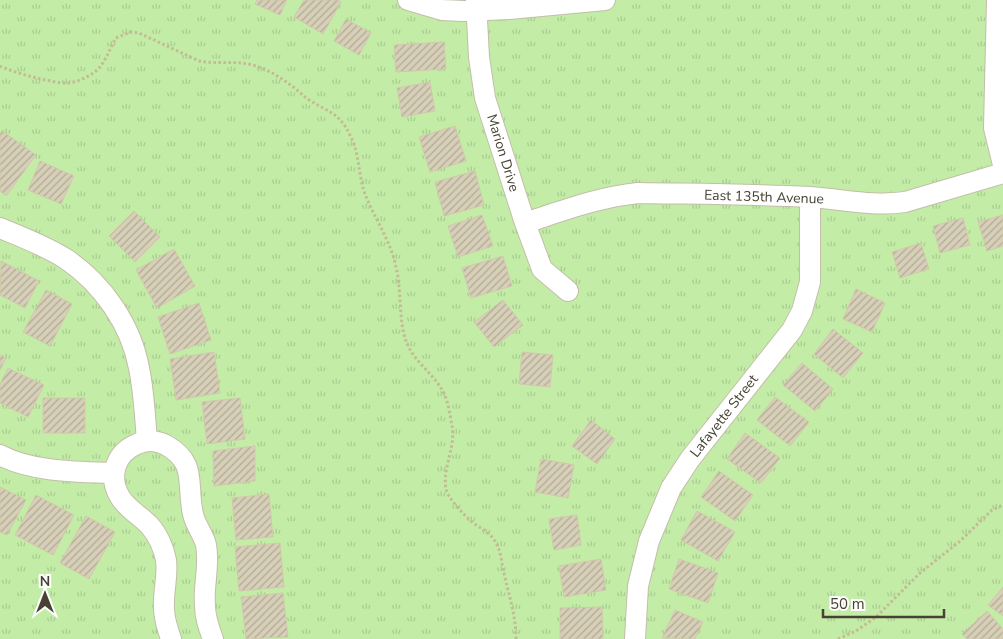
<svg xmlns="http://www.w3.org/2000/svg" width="1003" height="639" viewBox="0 0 1003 639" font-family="'Nunito Sans',sans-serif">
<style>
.grass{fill:url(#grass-tufts)}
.building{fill:url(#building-hatch);stroke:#d2c9aa}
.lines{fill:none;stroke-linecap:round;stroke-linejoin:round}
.minor-casing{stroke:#c3bea8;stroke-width:22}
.path{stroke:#c4ba95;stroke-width:3;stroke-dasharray:2.5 2.5;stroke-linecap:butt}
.minor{stroke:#fff;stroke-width:20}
.labels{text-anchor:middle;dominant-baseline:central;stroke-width:4;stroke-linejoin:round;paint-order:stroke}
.street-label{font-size:14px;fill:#474233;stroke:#fff}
</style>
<defs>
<pattern id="grass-tufts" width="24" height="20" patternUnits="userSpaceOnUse" patternTransform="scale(1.25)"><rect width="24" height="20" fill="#c3eda7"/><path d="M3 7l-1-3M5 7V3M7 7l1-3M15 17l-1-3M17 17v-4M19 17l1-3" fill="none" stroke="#a9cc90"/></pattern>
<pattern id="building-hatch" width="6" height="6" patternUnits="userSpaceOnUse" patternTransform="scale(1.25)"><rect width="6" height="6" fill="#d7cfb8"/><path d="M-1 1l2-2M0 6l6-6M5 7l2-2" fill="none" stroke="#b0aa96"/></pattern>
</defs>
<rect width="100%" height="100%" fill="#f4f1e4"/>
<path class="grass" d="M 0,0 L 1003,0 L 1003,639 L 0,639 Z"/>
<path class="building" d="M 257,0 L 287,0 L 280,15 L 255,4 Z
M 304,0 L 338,0 L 341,2 L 323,34 L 294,17 Z
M 346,19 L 371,33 L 359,55 L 334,41 Z
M 444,42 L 446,69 L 396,72 L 394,45 Z
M 430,82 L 435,111 L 402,117 L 397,88 Z
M 455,126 L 466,161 L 430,172 L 419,137 Z
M 2,131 L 36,155 L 6,196 L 0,191 L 0,134 Z
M 40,161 L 74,176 L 61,204 L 28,190 Z
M 475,171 L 484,205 L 444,216 L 435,182 Z
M 134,211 L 160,237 L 135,262 L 109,236 Z
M 482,215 L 493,246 L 458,257 L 448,226 Z
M 1003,215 L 1003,246 L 987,251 L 978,222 Z
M 963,218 L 970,245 L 940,253 L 933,226 Z
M 921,243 L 929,269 L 900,278 L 892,252 Z
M 174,249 L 195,286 L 157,308 L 136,270 Z
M 503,256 L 512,286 L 471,298 L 462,268 Z
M 1,261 L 39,281 L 25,308 L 0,295 Z
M 856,289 L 885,303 L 872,332 L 843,319 Z
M 46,290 L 72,304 L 50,346 L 23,332 Z
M 503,300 L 523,325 L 494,347 L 474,322 Z
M 199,303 L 211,340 L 170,354 L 158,317 Z
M 833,329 L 863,353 L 843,378 L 814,354 Z
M 214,352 L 220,393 L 176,400 L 170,359 Z
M 522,352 L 553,355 L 550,387 L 519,384 Z
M 0,355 L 6,358 L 0,370 Z
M 802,363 L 833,389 L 815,411 L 783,385 Z
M 8,368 L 44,385 L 28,417 L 0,403 L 0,384 Z
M 775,397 L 809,422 L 790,446 L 757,420 Z
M 43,398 L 85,398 L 85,433 L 43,433 Z
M 240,398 L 245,439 L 207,444 L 202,402 Z
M 591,420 L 615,439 L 597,464 L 572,446 Z
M 745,433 L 780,458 L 761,483 L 727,459 Z
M 255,446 L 255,481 L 214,486 L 213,451 Z
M 541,459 L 574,465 L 568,498 L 535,492 Z
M 719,471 L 753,495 L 735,521 L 701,497 Z
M 0,487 L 26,500 L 7,535 L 0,532 Z
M 269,494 L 273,537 L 236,540 L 232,498 Z
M 36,495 L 74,515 L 53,555 L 15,535 Z
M 697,511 L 735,532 L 718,561 L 681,540 Z
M 577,515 L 581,545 L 554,550 L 549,519 Z
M 86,516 L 115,532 L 89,579 L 60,563 Z
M 280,543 L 284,587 L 239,591 L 235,547 Z
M 601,559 L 606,590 L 564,597 L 559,566 Z
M 679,559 L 718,573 L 708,603 L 669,589 Z
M 1003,587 L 1003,616 L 988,605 Z
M 283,593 L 288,637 L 246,639 L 241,597 Z
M 602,607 L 603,639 L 560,639 L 560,608 Z
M 675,610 L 703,622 L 695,639 L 662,638 Z
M 987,611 L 1003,629 L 1003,639 L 967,639 L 962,634 Z"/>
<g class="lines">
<g class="minor-casing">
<path id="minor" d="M 408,0 L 442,10 L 463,11 L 509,9 L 605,0
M 476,0 L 479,57 L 485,98 L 525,223 L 542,269 L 568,291
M 997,0 L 994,128 L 1003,165
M 525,223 C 562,211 599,197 638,193 C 696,194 753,194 810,197 C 842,199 873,207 905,202 L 1003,173
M 0,228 C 22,237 46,246 66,259 C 103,284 131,325 139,368 C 144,392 145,417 147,441
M 0,455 C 32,472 78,472 113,473
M 171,639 C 167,627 163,615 164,602 C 164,588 168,574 166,560 C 164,549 158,535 150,526 C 141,516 127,509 120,497 C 108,477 115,453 137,444 C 146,440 157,440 166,445 C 198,463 186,484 193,514 C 195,525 204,535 206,545 C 210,565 203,586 205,606 C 205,618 209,628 213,639
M 635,639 L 638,586 L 649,541 L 671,488 L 690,459 L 792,330 L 802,311 L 810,282 L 810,197"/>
</g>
<path class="path" d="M 0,66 C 12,72 54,84 68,83 C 78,82 88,77 96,71 C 106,62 109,49 116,38 L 130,32 L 139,33 L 199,61 C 215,64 232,61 248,64 C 267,68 282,78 297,90 C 301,93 304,97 309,100 C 328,112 339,112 350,135 C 360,154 358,175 365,194 C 374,218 391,241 396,267 C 402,291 398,318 406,341 C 413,361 432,372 442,390 C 448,399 450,415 452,426 C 456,448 442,468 446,489 C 447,497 465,516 471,521 C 478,527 486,530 492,537 C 500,546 501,558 503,569 C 508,593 516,614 516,639
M 838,639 L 856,631 L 876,617 L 920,573 L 959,542 L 992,510 L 1003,505"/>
<use href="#minor" class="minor"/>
</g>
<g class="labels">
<g class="street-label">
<text transform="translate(503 153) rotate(73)">Marion Drive</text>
<text transform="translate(764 197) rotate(2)">East 135th Avenue</text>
<text transform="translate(724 416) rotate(-52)">Lafayette Street</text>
</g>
</g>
<g transform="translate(45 594)" stroke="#ffffff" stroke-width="4" paint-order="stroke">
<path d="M0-4L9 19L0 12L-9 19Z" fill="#474233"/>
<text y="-8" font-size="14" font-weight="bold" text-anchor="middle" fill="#474233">N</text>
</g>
<path d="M823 609v8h121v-8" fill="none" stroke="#474233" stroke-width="2.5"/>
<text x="830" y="609" font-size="15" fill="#474233" stroke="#ffffff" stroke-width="4" paint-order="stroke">50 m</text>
</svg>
